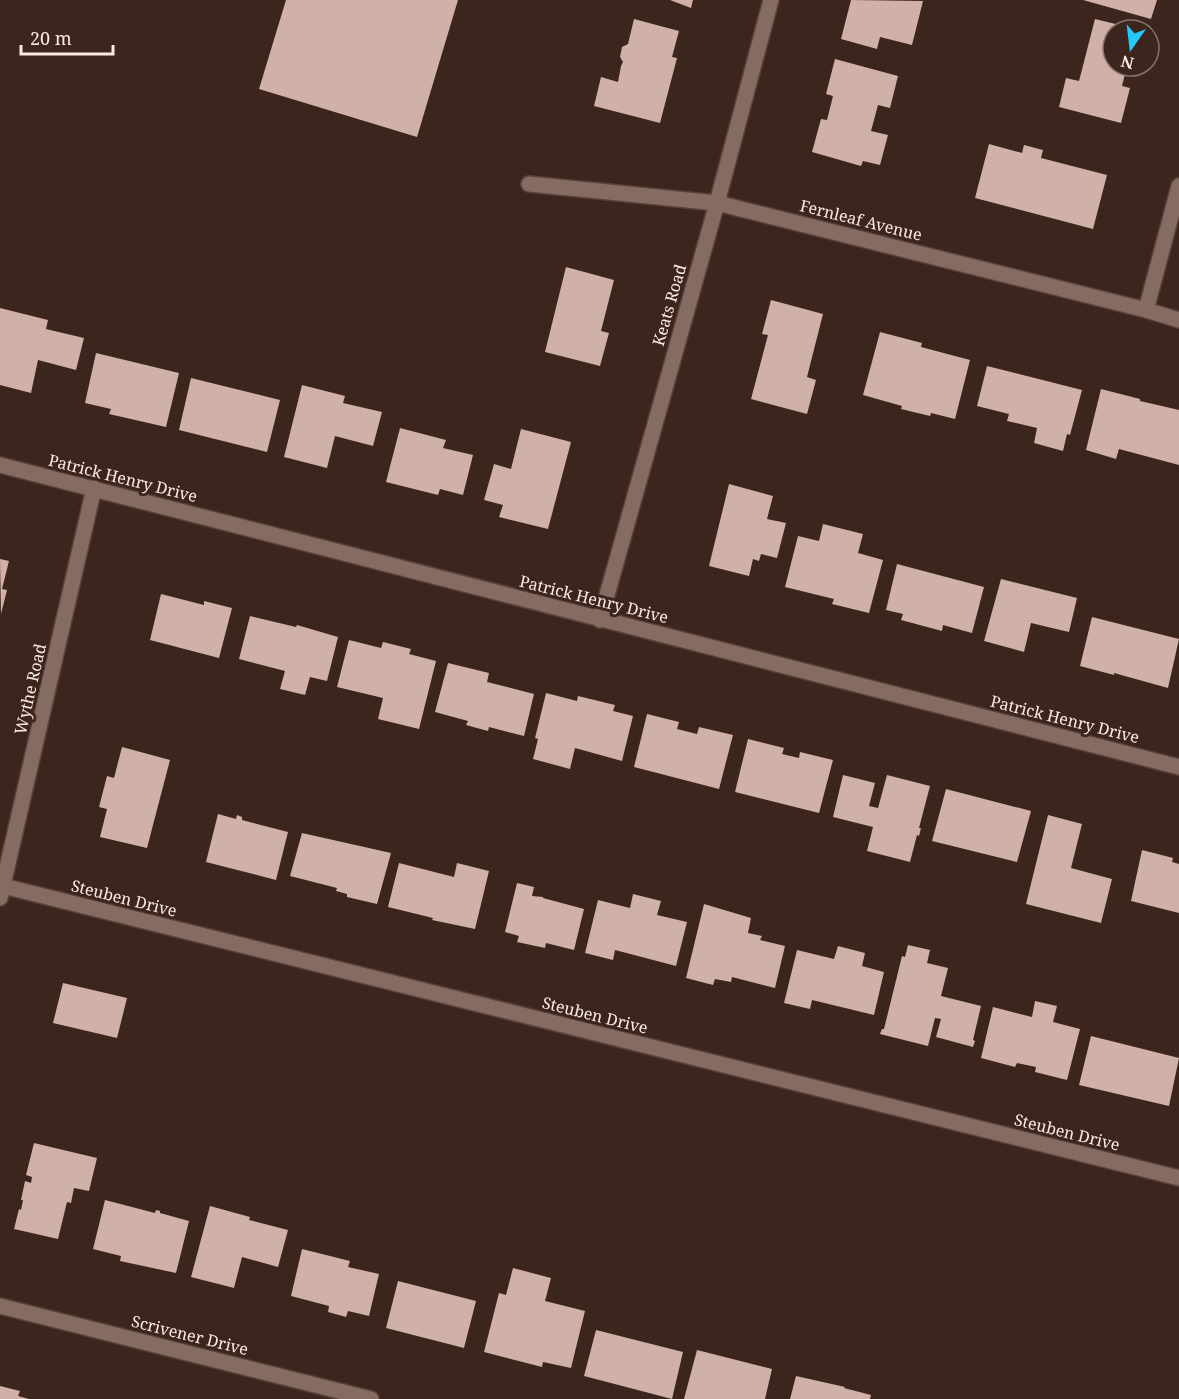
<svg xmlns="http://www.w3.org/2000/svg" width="1179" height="1399" viewBox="0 0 1179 1399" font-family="'Noto Serif',serif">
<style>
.building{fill:#d0b1a7}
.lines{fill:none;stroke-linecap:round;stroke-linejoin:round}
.minor-casing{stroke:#574139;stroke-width:18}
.minor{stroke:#856b62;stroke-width:15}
.labels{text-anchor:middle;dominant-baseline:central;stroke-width:6;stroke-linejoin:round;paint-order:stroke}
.street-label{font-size:16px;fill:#faeae4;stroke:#3c251d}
</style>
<rect width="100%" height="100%" fill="#3c251d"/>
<path class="building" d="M 286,0 L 458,0 L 417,137 L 259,89 Z
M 670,0 L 693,0 L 691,8 Z
M 851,0 L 923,1 L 912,45 L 880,37 L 877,49 L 841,39 Z
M 1083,0 L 1157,0 L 1151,19 Z
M 634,19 L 679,31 L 672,57 L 677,58 L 660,123 L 594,106 L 601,77 L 618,82 L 621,66 L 623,62 L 620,57 L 622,47 L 628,44 Z
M 1095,19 L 1136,29 L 1113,30 L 1113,66 L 1127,66 L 1122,86 L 1130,88 L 1121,123 L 1059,107 L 1066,78 L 1079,81 Z
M 835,59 L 898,76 L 890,108 L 878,105 L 871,131 L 888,135 L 880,165 L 863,161 L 861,166 L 812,152 L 821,119 L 827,120 L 833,96 L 826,94 Z
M 989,144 L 1022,153 L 1024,145 L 1043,150 L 1041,158 L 1107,175 L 1093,229 L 975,198 Z
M 566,267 L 614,280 L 601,331 L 609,333 L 600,366 L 545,352 Z
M 771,300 L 823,314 L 807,377 L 816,380 L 807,414 L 751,399 L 768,335 L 762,334 Z
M 0,308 L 48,320 L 46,329 L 84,338 L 76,370 L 38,360 L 31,393 L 0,385 Z
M 880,332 L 922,343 L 921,347 L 970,360 L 955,419 L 931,413 L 930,416 L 901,409 L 902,406 L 863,395 Z
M 96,353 L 179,373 L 166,427 L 109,414 L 111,409 L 85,403 Z
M 987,366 L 1082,390 L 1070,435 L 1067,434 L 1063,451 L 1034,443 L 1037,428 L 1007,421 L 1009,414 L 977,406 Z
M 191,378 L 280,400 L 267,452 L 179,430 Z
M 302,385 L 345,396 L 343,403 L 382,412 L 373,446 L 335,436 L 327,468 L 284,457 Z
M 1101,389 L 1140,399 L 1140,401 L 1179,410 L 1179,465 L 1119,449 L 1116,459 L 1086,450 Z
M 400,428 L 446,440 L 443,448 L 473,455 L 463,495 L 440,489 L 438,495 L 386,482 Z
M 521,429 L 571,442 L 548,529 L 499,517 L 503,505 L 484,500 L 494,464 L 511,469 Z
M 729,484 L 773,496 L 767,519 L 786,523 L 777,558 L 761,554 L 759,561 L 753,559 L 749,576 L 709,566 Z
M 823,524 L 863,534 L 858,553 L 883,560 L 869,613 L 832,604 L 834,599 L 785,587 L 798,536 L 819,541 Z
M 0,559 L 9,561 L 2,589 L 7,590 L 1,614 Z
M 897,564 L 984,587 L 972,633 L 943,625 L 942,631 L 901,620 L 903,614 L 886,610 Z
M 1001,579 L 1077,598 L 1069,632 L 1031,623 L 1024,652 L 984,641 Z
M 161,594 L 204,605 L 204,601 L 232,608 L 219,658 L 150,640 Z
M 250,616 L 296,627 L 297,625 L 338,637 L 327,681 L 310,677 L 305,695 L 280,689 L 285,671 L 239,659 Z
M 1092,617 L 1179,639 L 1168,688 L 1114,673 L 1114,675 L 1080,666 Z
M 349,640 L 381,648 L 383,642 L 411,649 L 409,654 L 436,661 L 419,729 L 378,719 L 383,698 L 337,687 Z
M 448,663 L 489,673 L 487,682 L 534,694 L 524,736 L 489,727 L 488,731 L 466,725 L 468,721 L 435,712 Z
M 546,693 L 577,701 L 578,696 L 615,705 L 613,711 L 633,716 L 622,761 L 575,748 L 570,769 L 533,759 L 538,739 L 535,738 Z
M 647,714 L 679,722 L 677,729 L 697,734 L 699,727 L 733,735 L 719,789 L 634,767 Z
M 748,739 L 784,748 L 782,754 L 799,758 L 800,752 L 833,760 L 819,813 L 735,792 Z
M 122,747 L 170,760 L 147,848 L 100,837 L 107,809 L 99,807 L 107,776 L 114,778 Z
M 843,775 L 875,783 L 869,806 L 878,808 L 887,775 L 930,786 L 919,828 L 921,828 L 919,836 L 917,835 L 910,862 L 867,851 L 873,827 L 833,817 Z
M 946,789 L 1031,811 L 1017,862 L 932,841 Z
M 218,814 L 236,819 L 237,815 L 242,817 L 242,820 L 288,832 L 276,880 L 206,862 Z
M 1048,815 L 1082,824 L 1071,868 L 1112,879 L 1101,923 L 1026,904 Z
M 302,833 L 391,853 L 377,904 L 347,897 L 347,894 L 336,891 L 337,888 L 290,876 Z
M 1142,850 L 1173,858 L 1172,862 L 1179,864 L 1179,913 L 1131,901 Z
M 399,863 L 454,877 L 457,863 L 489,871 L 475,929 L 432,920 L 433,918 L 388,907 Z
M 517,883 L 534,887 L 532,896 L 543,897 L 543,898 L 584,909 L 574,950 L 546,943 L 545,948 L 517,942 L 519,936 L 505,932 Z
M 633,894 L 661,901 L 657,915 L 687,922 L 676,966 L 615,950 L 613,960 L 585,953 L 598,900 L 630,908 Z
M 704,904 L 751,918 L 748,933 L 762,936 L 760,940 L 785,946 L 775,988 L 732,977 L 731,982 L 715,979 L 713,985 L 686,978 Z
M 908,945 L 930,950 L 927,963 L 948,968 L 941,996 L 981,1006 L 973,1040 L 975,1041 L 973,1047 L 936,1037 L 941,1019 L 935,1018 L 928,1046 L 880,1034 L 882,1029 L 884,1029 L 902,956 L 905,957 Z
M 838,946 L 865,953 L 862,966 L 884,972 L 874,1015 L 812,1000 L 810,1009 L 784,1003 L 797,950 L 834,959 Z
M 63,983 L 127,998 L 117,1038 L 53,1023 Z
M 1035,1001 L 1057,1006 L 1053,1022 L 1080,1029 L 1067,1080 L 1035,1072 L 1036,1067 L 1017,1063 L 1015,1067 L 981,1058 L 993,1007 L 1032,1017 Z
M 1091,1036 L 1179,1058 L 1169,1106 L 1079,1085 Z
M 34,1143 L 97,1158 L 89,1191 L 74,1188 L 71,1203 L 67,1202 L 58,1239 L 14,1229 L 19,1209 L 21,1210 L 23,1200 L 21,1200 L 25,1181 L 31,1183 L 32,1177 L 26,1175 Z
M 105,1200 L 155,1213 L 156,1210 L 160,1211 L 160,1213 L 189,1221 L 176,1273 L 120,1261 L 121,1256 L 93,1249 Z
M 210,1206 L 250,1217 L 249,1220 L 288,1230 L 278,1267 L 242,1257 L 234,1288 L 191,1277 Z
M 302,1249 L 350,1261 L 348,1267 L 379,1274 L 369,1316 L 348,1311 L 346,1317 L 328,1312 L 329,1306 L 291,1296 Z
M 513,1268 L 551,1278 L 545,1301 L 585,1311 L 571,1368 L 543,1362 L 542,1367 L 484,1352 L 499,1293 L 506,1295 Z
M 398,1281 L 476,1301 L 464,1348 L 386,1328 Z
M 596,1330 L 683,1352 L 672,1399 L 584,1376 Z
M 697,1350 L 772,1369 L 765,1399 L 684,1399 Z
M 796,1376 L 845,1387 L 844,1388 L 871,1395 L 870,1399 L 790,1399 Z
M 0,1386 L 20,1391 L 18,1396 L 29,1399 L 0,1399 Z"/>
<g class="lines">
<g class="minor-casing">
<path id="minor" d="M 529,184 L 717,203 L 1146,310 L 1179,320
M 1146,310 L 1179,186
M 0,465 L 1179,767
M 600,620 L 717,203 L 771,0
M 3,886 L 1179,1178
M 0,898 L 94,488
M 0,1306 L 371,1399"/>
</g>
<use href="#minor" class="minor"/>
</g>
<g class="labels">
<g class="street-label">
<text transform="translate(861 220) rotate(14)">Fernleaf Avenue</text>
<text transform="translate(669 305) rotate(-74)">Keats Road</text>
<text transform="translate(123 478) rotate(14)">Patrick Henry Drive</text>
<text transform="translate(594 599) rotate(14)">Patrick Henry Drive</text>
<text transform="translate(30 689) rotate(-77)">Wythe Road</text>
<text transform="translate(1065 719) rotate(14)">Patrick Henry Drive</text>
<text transform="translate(124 898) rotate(14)">Steuben Drive</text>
<text transform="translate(595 1015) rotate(14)">Steuben Drive</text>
<text transform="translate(1067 1132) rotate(14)">Steuben Drive</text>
<text transform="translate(190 1335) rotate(14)">Scrivener Drive</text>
</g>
</g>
<g transform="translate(1131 48) rotate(194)"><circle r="28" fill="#3c251d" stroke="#88746d" stroke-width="1.5"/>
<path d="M0-4.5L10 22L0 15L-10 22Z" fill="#24c9fe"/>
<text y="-9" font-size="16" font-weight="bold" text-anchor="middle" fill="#faeae4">N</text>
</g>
<path d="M21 45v9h92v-9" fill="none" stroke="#faeae4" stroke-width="3"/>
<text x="30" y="45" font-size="18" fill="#faeae4" stroke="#3c251d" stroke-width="4.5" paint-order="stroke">20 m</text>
</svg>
